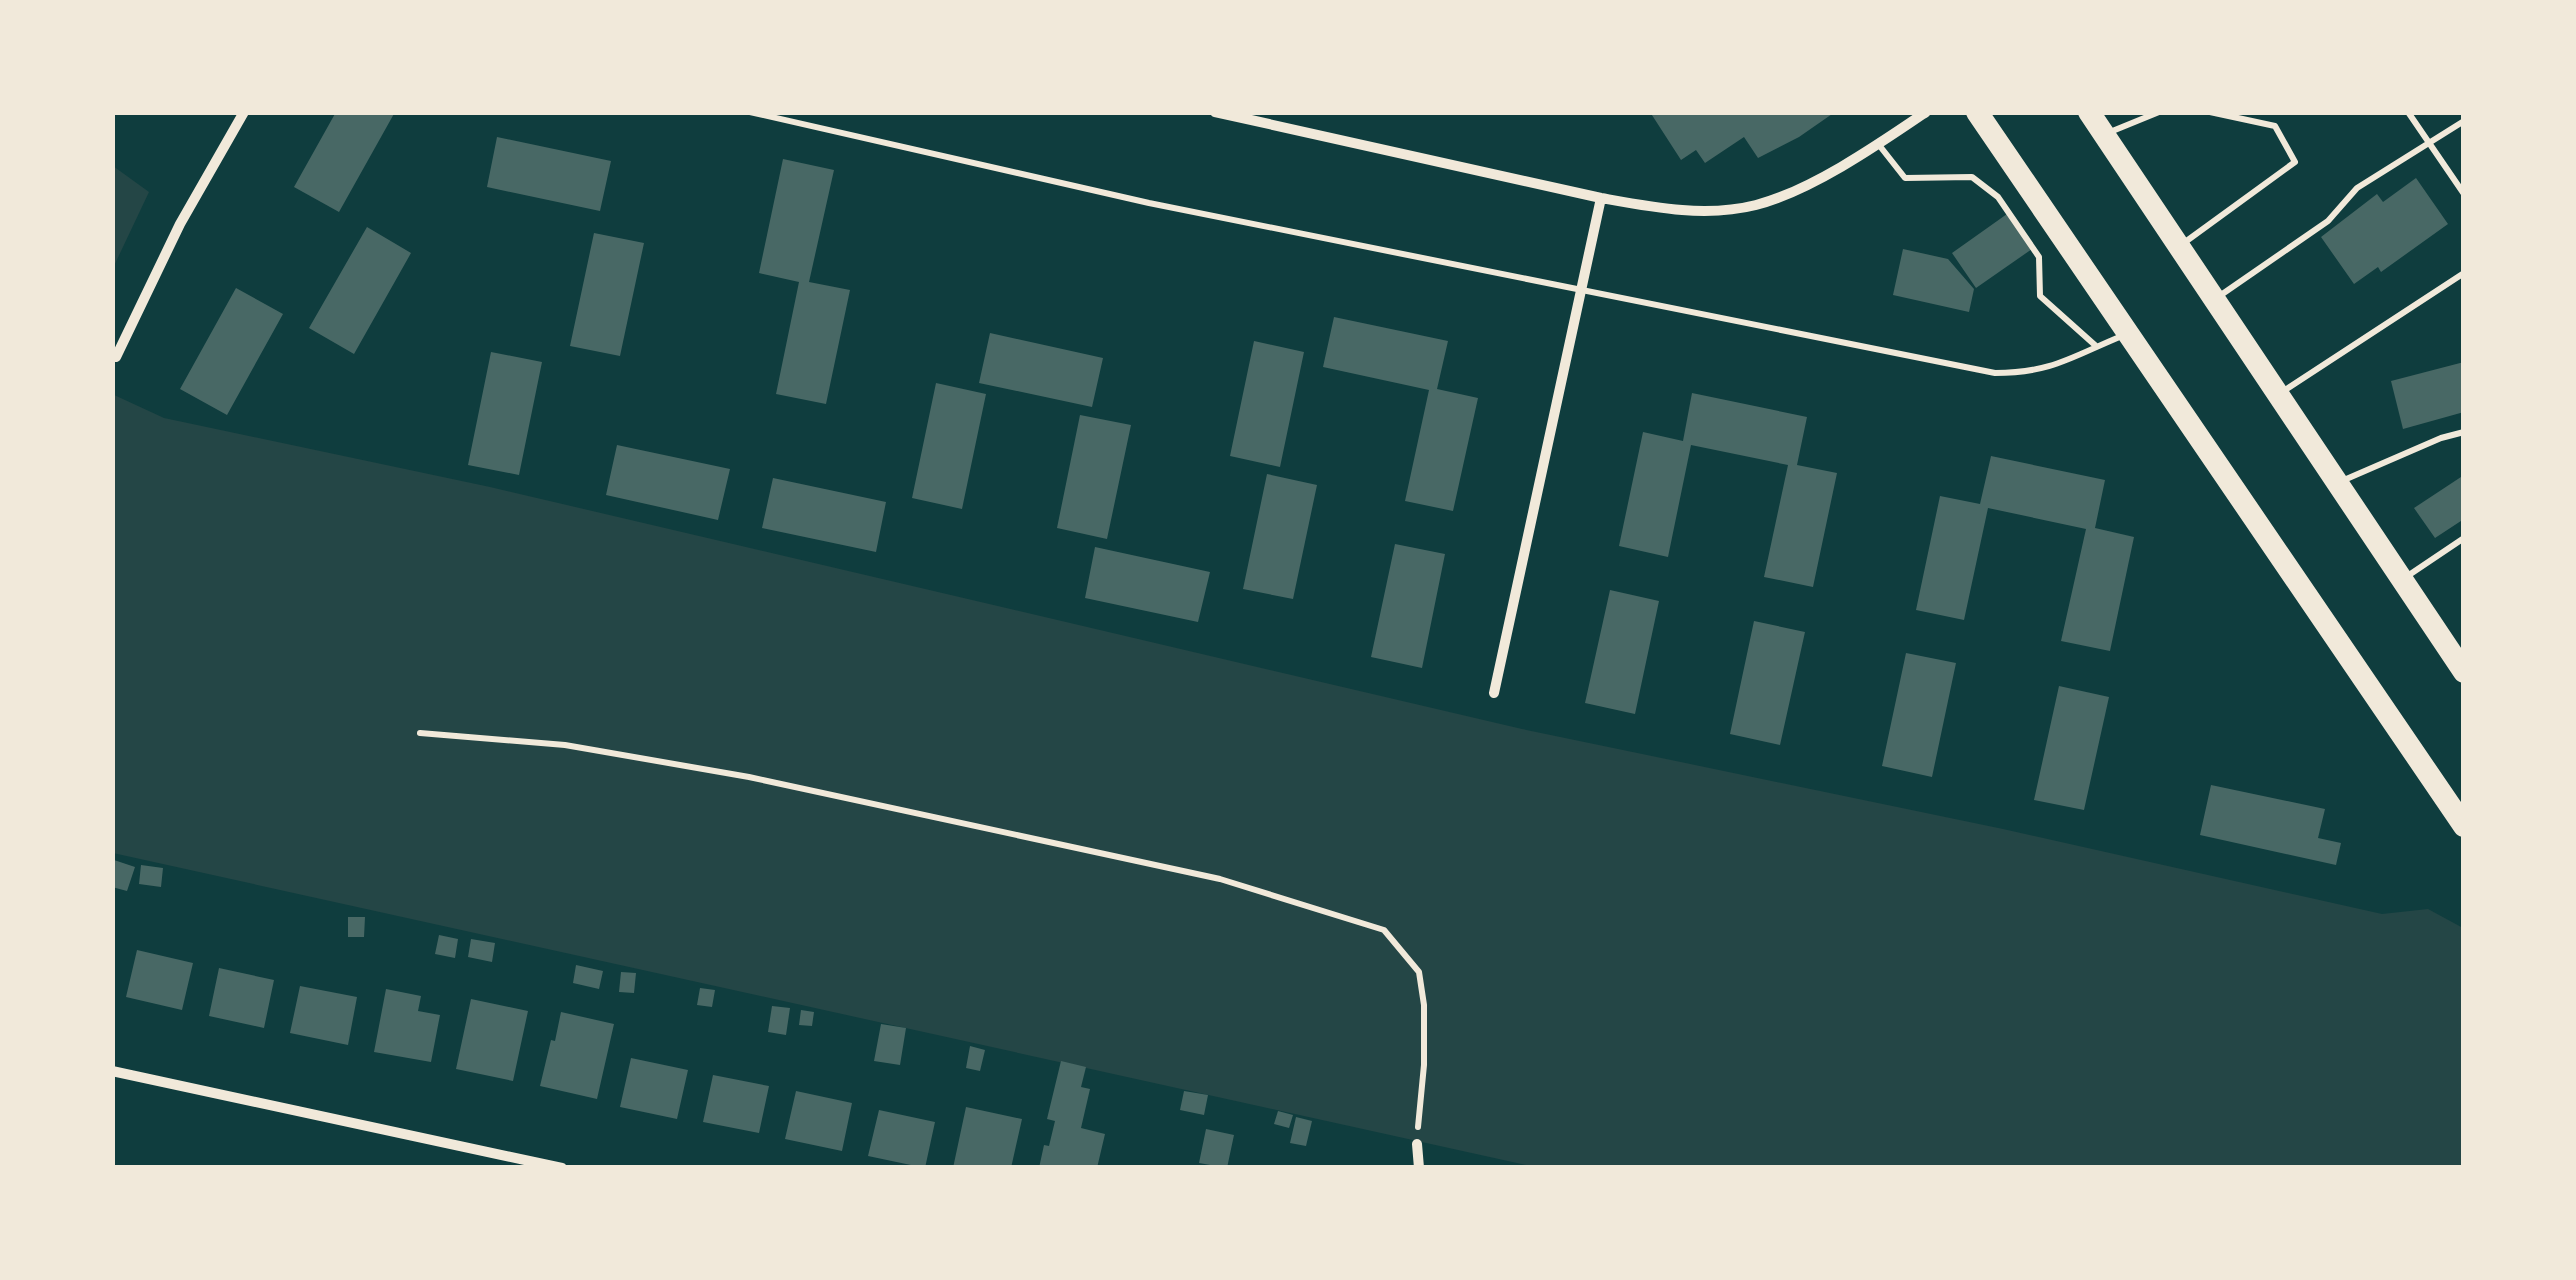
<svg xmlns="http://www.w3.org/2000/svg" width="2576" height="1280" viewBox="0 0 2576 1280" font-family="Merriweather,serif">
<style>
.green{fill:#244646}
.building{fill:#486865}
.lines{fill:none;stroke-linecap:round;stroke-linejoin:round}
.path{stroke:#f1e9da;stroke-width:6}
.service{stroke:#f1e9da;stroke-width:6}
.minor{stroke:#f1e9da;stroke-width:10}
.primary{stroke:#f1e9da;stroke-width:22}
</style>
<rect width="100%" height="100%" fill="#0f3d3e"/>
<path class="green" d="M 113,166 L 149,192 L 113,268 Z
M 112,394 L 164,418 L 490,487 L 1522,729 L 2003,829 L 2382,914 L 2428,909 L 2463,928 L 2463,1167 L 1535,1167 L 113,853 Z"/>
<path class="building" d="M 336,112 L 395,112 L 339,212 L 294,187 Z
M 1650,112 L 1835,112 L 1799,137 L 1758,158 L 1744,137 L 1705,163 L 1696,150 L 1681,160 Z
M 497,137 L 611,161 L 600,211 L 487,187 Z
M 783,159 L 834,170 L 809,282 L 850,290 L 826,404 L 776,394 L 799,282 L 759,273 Z
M 2416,178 L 2448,224 L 2381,272 L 2378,267 L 2354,284 L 2321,237 L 2377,194 L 2383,202 Z
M 2007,214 L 2032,249 L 1976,288 L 1952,253 Z
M 367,227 L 411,253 L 354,354 L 309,328 Z
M 594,233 L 644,243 L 620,356 L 570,346 Z
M 1903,249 L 1948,259 L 1974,289 L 1969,312 L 1893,295 Z
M 236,288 L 283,314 L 227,415 L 180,389 Z
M 1334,317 L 1448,341 L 1437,389 L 1478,398 L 1453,511 L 1405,501 L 1429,390 L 1323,367 Z
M 990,333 L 1103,358 L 1092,407 L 979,383 Z
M 1254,341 L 1304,352 L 1280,467 L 1230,456 Z
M 491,352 L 542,362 L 519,475 L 468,465 Z
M 2464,362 L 2464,412 L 2403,429 L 2391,381 Z
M 936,383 L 986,394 L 962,509 L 912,498 Z
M 1692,393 L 1807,417 L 1797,465 L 1837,473 L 1813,587 L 1764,577 L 1788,465 L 1691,445 L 1668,557 L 1619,546 L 1643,432 L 1683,441 Z
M 1080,415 L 1131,425 L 1107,539 L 1057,528 Z
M 617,445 L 730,469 L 718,520 L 606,495 Z
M 1991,456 L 2105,480 L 2095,528 L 2134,537 L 2110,651 L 2061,641 L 2086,529 L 1988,508 L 1964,620 L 1916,610 L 1940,496 L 1980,504 Z
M 1267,474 L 1317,485 L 1293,599 L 1243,589 Z
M 2464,475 L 2464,519 L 2435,538 L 2414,508 Z
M 773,478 L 886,502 L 876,552 L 762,528 Z
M 1395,544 L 1445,554 L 1422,668 L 1371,657 Z
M 1095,547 L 1210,572 L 1198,622 L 1085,598 Z
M 1610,590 L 1659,601 L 1635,714 L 1585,703 Z
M 1754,621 L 1805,632 L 1780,745 L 1730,734 Z
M 1906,653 L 1956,663 L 1932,777 L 1882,766 Z
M 2059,686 L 2109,697 L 2084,810 L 2034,800 Z
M 2211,785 L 2325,809 L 2318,838 L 2341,843 L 2336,865 L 2200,835 Z
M 114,860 L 135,867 L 127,891 L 112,887 Z
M 141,865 L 163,868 L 161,887 L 139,884 Z
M 348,917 L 365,917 L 364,937 L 348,937 Z
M 439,935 L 458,939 L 455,958 L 435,954 Z
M 471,939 L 495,943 L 492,962 L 468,957 Z
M 137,950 L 193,963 L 182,1010 L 126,997 Z
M 576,965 L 603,971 L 599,989 L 573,983 Z
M 219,968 L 274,980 L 264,1028 L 209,1016 Z
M 621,972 L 636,973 L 634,993 L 619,992 Z
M 300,986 L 357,997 L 348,1045 L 290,1033 Z
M 700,988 L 715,990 L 712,1007 L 697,1005 Z
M 386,989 L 421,996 L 418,1011 L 440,1015 L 431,1062 L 374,1052 Z
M 471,999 L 528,1011 L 513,1081 L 456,1069 Z
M 772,1006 L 790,1008 L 786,1035 L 768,1032 Z
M 801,1010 L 814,1012 L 812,1026 L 799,1025 Z
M 561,1012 L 614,1024 L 597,1099 L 540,1086 L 551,1040 L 555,1041 Z
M 881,1024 L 906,1028 L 900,1065 L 874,1061 Z
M 970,1046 L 985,1050 L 980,1071 L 966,1068 Z
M 631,1058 L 688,1070 L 677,1119 L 620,1107 Z
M 1061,1061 L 1086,1067 L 1081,1087 L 1090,1089 L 1081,1128 L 1105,1134 L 1097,1168 L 1039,1168 L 1044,1145 L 1049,1146 L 1055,1121 L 1047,1119 Z
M 713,1075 L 769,1086 L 759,1133 L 703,1122 Z
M 796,1091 L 852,1103 L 842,1151 L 785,1139 Z
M 1184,1091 L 1208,1095 L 1204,1115 L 1180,1110 Z
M 966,1107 L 1022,1119 L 1011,1168 L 953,1168 Z
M 879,1110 L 935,1122 L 925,1168 L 868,1156 Z
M 1278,1111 L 1293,1115 L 1289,1128 L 1274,1124 Z
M 1296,1117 L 1312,1121 L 1306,1146 L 1290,1143 Z
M 1206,1129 L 1234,1135 L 1227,1168 L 1199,1163 Z"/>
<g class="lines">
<path class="path" d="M 420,733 L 565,745 L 749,777 L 1220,879 L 1384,930 L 1419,972 L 1424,1005 L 1424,1065 L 1418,1127"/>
<path class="service" d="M 750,112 L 1149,203 L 1995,373 C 2052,373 2073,356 2122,336
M 2408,112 L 2464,194
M 2110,132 L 2159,112
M 1879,145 L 1905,178 L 1972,177 L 1998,197 L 2039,257 L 2040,296 L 2096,346
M 2181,245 L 2295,162 L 2275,126 L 2210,112
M 2218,297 L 2328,221 L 2357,188 L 2464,121
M 2282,392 L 2464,273
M 2344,480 L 2441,438 L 2464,432
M 2406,577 L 2464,538"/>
<path class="minor" d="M 1215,112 L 1601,198 C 1651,207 1705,218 1756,205 C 1811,191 1879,144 1926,112
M 116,357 L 180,224 L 244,112
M 1494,693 L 1601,198
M 112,1071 L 562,1168
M 1417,1144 L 1419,1168"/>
<path class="primary" d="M 1977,112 L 2464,826
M 2089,112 L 2464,672"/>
</g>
<rect width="2576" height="1280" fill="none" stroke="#f1e9da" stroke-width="230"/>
</svg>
